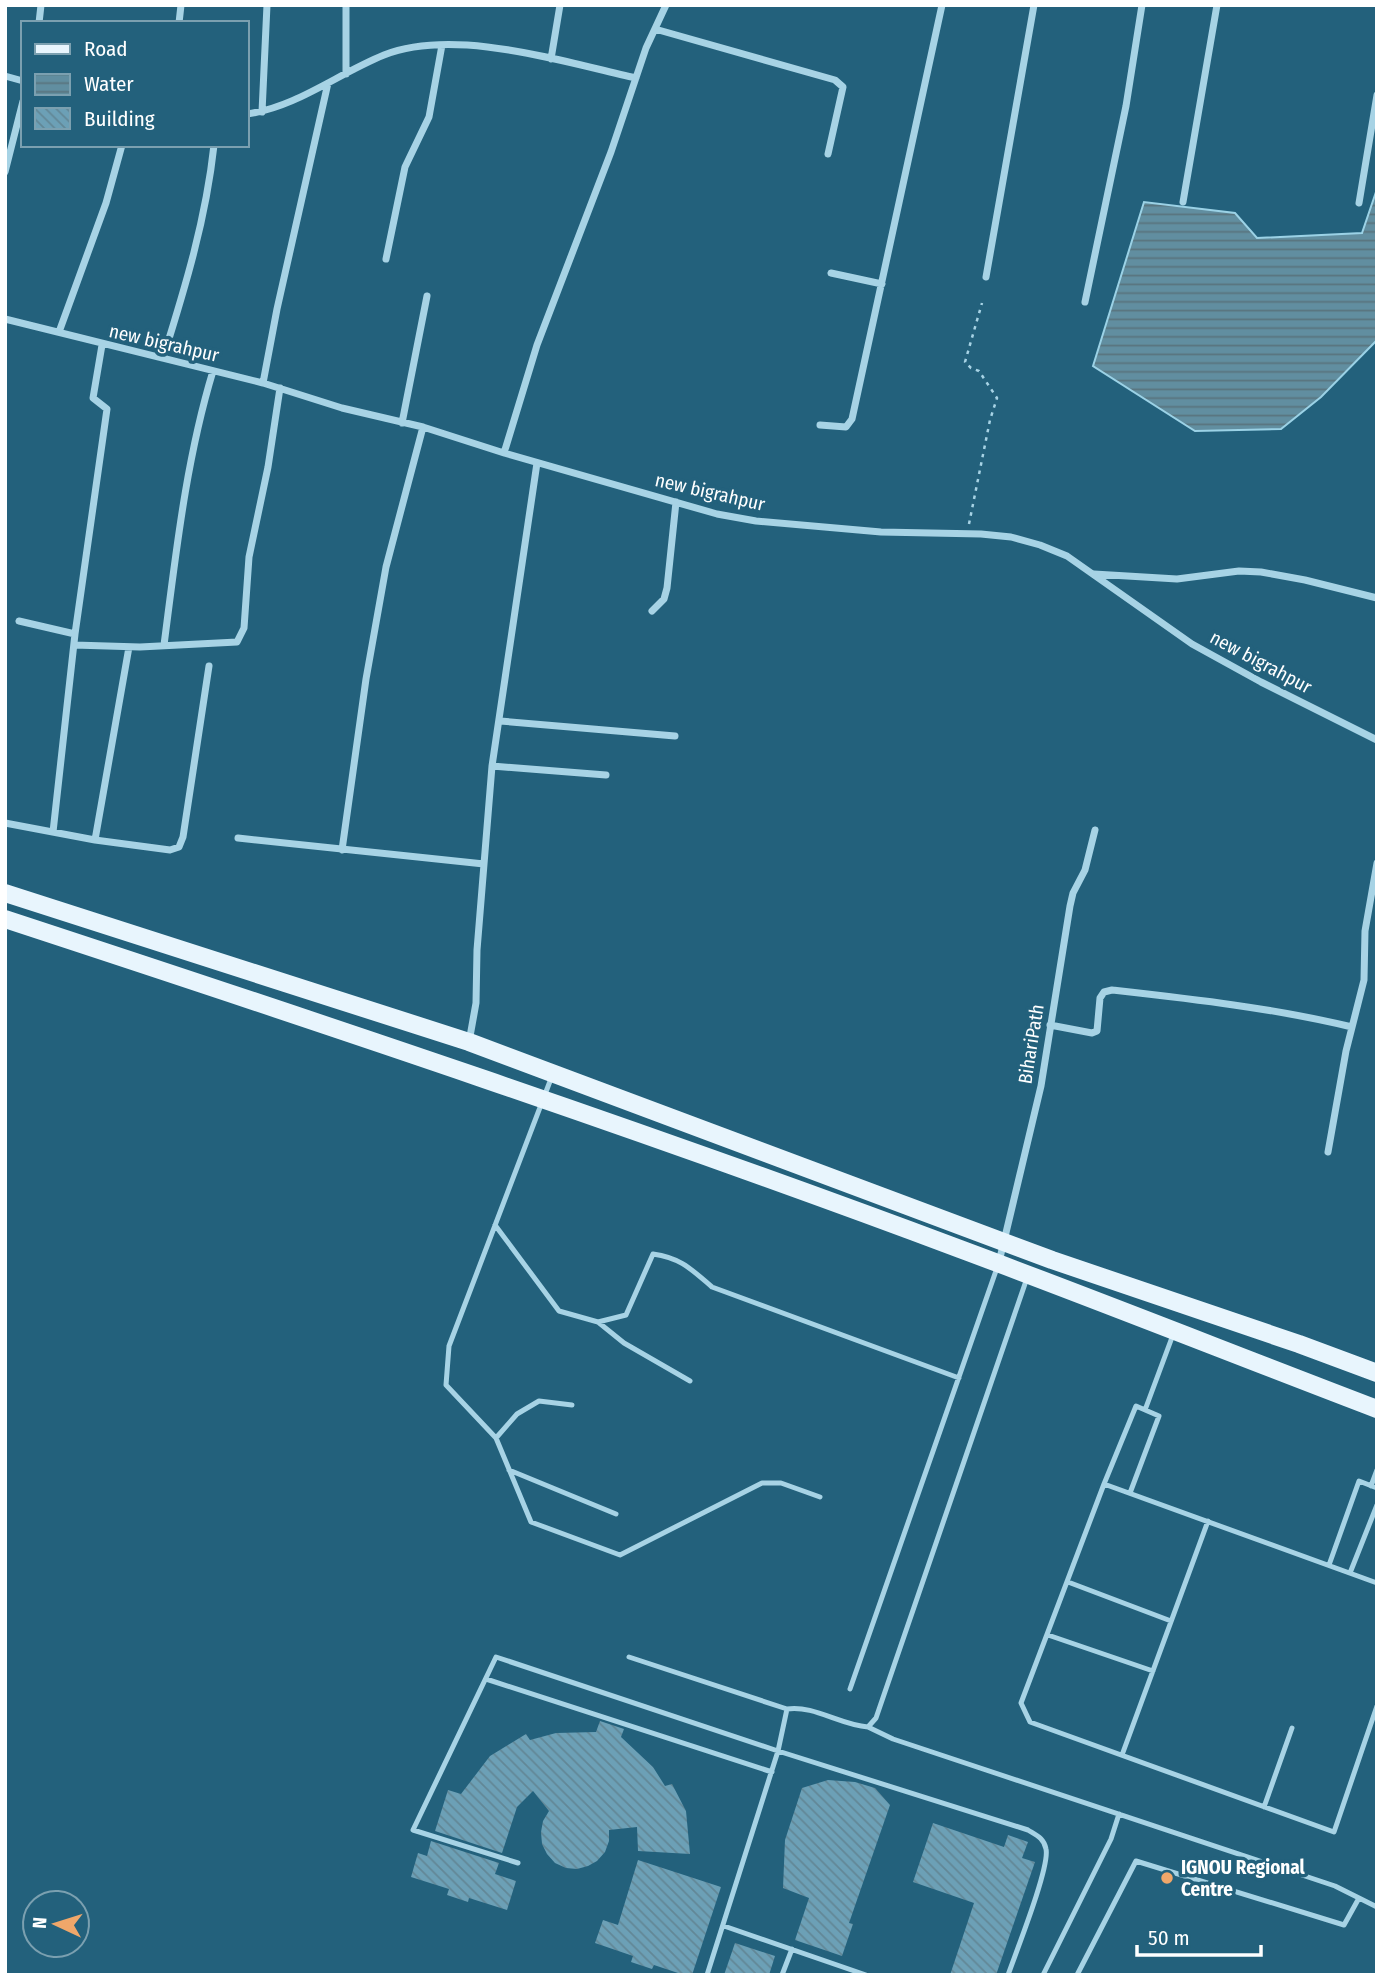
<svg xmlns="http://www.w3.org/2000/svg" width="1382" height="1980" viewBox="0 0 1382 1980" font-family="'Fira Sans Condensed',sans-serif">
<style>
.water{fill:url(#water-rules);stroke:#9bd2e6;stroke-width:2}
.building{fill:url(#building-back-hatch)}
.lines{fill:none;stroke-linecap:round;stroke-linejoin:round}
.path{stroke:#a7d3e5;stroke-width:2.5;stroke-dasharray:3.5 5;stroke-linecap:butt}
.lane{stroke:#a7d3e5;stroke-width:5}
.street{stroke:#a7d3e5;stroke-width:7}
.primary{stroke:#e8f5fd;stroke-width:18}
.poi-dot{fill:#f0a76a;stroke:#23617c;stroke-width:2.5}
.labels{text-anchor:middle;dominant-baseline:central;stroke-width:7;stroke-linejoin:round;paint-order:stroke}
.street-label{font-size:19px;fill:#fff;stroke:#23617c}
.poi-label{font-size:19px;font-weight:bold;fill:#fff;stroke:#23617c;text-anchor:start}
</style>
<defs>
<pattern id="water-rules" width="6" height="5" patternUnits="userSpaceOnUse" patternTransform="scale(1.75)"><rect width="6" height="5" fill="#618ea0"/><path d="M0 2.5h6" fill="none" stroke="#59747e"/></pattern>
<pattern id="building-back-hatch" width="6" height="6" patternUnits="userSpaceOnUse" patternTransform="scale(1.75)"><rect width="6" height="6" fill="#6ca0b6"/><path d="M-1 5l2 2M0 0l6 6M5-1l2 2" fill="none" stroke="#628796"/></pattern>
</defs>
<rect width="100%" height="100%" fill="#23617c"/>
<path class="water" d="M 1377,189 L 1377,340 L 1321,397 L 1281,429 L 1195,431 L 1093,366 L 1144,202 L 1235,213 L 1257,238 L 1362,233 Z"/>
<path class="building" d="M 600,1721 L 624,1729 L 621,1737 L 653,1767 L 665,1786 L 672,1784 L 686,1811 L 690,1854 L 638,1851 L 637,1827 L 609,1830 L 609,1841 L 605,1852 L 597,1861 L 588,1866 L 577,1869 L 566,1868 L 555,1863 L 547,1854 L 542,1844 L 541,1832 L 543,1821 L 549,1811 L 533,1791 L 517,1807 L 502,1853 L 435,1831 L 448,1790 L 461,1794 L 490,1756 L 526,1734 L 530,1740 L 556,1733 L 596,1732 Z
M 828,1780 L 855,1782 L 875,1788 L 890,1805 L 849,1923 L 853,1924 L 842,1956 L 795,1940 L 809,1898 L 783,1888 L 785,1840 L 802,1788 Z
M 933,1823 L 1004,1847 L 1008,1835 L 1028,1842 L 1022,1858 L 1035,1862 L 996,1975 L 950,1975 L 974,1903 L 913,1882 Z
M 431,1841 L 499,1863 L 495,1874 L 516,1881 L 507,1910 L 469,1898 L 468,1902 L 447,1895 L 449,1889 L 411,1877 L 418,1853 L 427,1856 Z
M 638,1860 L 721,1887 L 692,1975 L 684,1975 L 654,1965 L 652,1969 L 631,1962 L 633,1956 L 595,1943 L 603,1920 L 618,1925 Z
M 735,1943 L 775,1956 L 769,1975 L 724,1975 Z"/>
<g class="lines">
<path class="path" d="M 969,524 L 990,420 L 997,398 L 979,371 L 971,368 L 965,362 L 982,303"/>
<path class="lane" d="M 552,1076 L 449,1346 L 446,1385 L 496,1438 L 531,1522 L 620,1555 L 762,1483 L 781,1483 L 820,1497
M 495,1225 L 559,1311 L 598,1322 L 624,1343 L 690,1381
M 598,1322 L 626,1315 L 653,1254 C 681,1258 691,1269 712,1287 L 959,1378
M 1145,1410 L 1174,1332
M 496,1438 L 517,1414 L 539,1401 L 572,1405
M 509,1470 L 616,1514
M 1104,1484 L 1377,1583
M 1371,1486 L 1377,1470
M 1130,1493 L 1159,1416 L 1136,1406 L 1104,1484 L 1021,1703 L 1030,1722 L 1334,1832 L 1377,1706
M 1329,1565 L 1359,1481 L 1377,1488
M 1350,1573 L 1377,1505
M 1068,1582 L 1171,1621
M 1048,1635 L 1153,1671
M 629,1657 L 787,1709
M 486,1679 L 772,1772
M 850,1689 L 998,1265
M 868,1727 L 893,1739 L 1311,1878 L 1335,1886 L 1377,1907
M 1122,1755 L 1208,1521
M 1264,1807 L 1292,1728
M 518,1863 L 413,1830 L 496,1657 L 778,1751 L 1028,1830 C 1036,1835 1044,1838 1046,1849 C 1050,1867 1016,1952 1008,1975
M 724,1926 L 866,1975
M 707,1975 L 778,1751 L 787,1709 C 814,1705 840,1725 868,1727 L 876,1718 L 1027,1278
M 782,1975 L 792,1949
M 1043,1975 L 1111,1839 L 1119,1814
M 1077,1975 L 1136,1861 L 1344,1925 L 1359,1898"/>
<path class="street" d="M 39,23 L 41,5
M 179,23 L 181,5
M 655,29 L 835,80 L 843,87 L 828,154
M 551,59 L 560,5
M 346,74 L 346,5
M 5,76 L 23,81
M 262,112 L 267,5
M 247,114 C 297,107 337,74 384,55 C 455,27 563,62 636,78
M 5,172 L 23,101
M 1183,202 L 1217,5
M 1359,203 L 1377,95
M 386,259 L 405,167 L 429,117 L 442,45
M 831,273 L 882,284
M 986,277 L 1034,5
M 1085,302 L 1126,106 L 1142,5
M 5,319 L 263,383 L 342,408 L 423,427 L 504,453 L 717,514 L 756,521 L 881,532 L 981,534 L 1011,537 L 1040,545 L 1067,556 L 1192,644 L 1261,682 L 1377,740
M 59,332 L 106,203 L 122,145
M 163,358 C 185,288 206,219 214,145
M 263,383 L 277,309 L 328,83
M 402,423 L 427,296
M 820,425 L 846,427 L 852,419 L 942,5
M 504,453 L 537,345 L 611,152 L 646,48 L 666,5
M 1094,574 L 1177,579 L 1239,571 L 1261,572 L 1305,580 L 1377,598
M 652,611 L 664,599 L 667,588 L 676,502
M 19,621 L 75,634
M 74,645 L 140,647 L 237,642 L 244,628 L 249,557 L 268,467 L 280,388
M 164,645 C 176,553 186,460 213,371
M 500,721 L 675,736
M 492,766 L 606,775
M 5,823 L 95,840 L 170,850 L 179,847 L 183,837 L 209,666
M 53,832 L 75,634 L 107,409 L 93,398 L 102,345
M 238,838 L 484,864
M 95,840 L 129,647
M 342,850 L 366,679 L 386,567 L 423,427
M 1050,1025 L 1092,1033 L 1097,1031 L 1100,998 L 1104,992 L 1112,990 C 1192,999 1273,1008 1352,1027
M 469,1042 L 476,1003 L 477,950 L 492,766 L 537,463
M 1328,1152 L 1346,1051 L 1364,980 L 1365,931 L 1377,863
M 999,1262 L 1041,1086 L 1070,906 L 1073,893 L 1085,870 L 1095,830"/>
<path class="primary" d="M 5,893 L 469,1042 L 1052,1260 L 1299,1344 L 1377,1373
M 5,919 C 325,1024 645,1131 960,1249 C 1100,1301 1238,1356 1377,1409"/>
</g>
<circle class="poi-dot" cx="1167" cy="1878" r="7"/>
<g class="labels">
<g class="street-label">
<text transform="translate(164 343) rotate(13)">new bigrahpur</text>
<text transform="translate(710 492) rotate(13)">new bigrahpur</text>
<text transform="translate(1261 662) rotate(28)">new bigrahpur</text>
<text transform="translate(1031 1044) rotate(-81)">BihariPath</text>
</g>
<g class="poi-label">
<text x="1181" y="1867">IGNOU Regional<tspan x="1181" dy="22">Centre</tspan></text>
</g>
</g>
<rect width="1382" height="1980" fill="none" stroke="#ffffff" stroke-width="14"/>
<rect x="21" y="21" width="228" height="126" fill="#23617c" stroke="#7ba0b0" stroke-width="2"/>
<rect x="35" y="44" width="35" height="10" fill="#e8f5fd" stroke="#7ba0b0" stroke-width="2"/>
<text x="84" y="56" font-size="21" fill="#ffffff">Road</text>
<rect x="35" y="74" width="35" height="21" fill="url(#water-rules)" stroke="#7ba0b0" stroke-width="2"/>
<text x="84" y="91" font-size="21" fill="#ffffff">Water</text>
<rect x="35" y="108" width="35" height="21" fill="url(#building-back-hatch)" stroke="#7ba0b0" stroke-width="2"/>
<text x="84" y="126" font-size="21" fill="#ffffff">Building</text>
<g transform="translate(56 1924) rotate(274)"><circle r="33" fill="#23617c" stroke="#7ba0b0" stroke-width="2"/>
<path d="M0-5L12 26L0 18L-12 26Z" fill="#f0a76a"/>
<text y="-10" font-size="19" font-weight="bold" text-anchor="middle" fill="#ffffff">N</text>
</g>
<path d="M1137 1945v10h124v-10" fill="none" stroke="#ffffff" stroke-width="3.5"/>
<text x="1148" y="1945" font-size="21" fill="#ffffff" stroke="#23617c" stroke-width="5" paint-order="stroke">50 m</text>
</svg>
